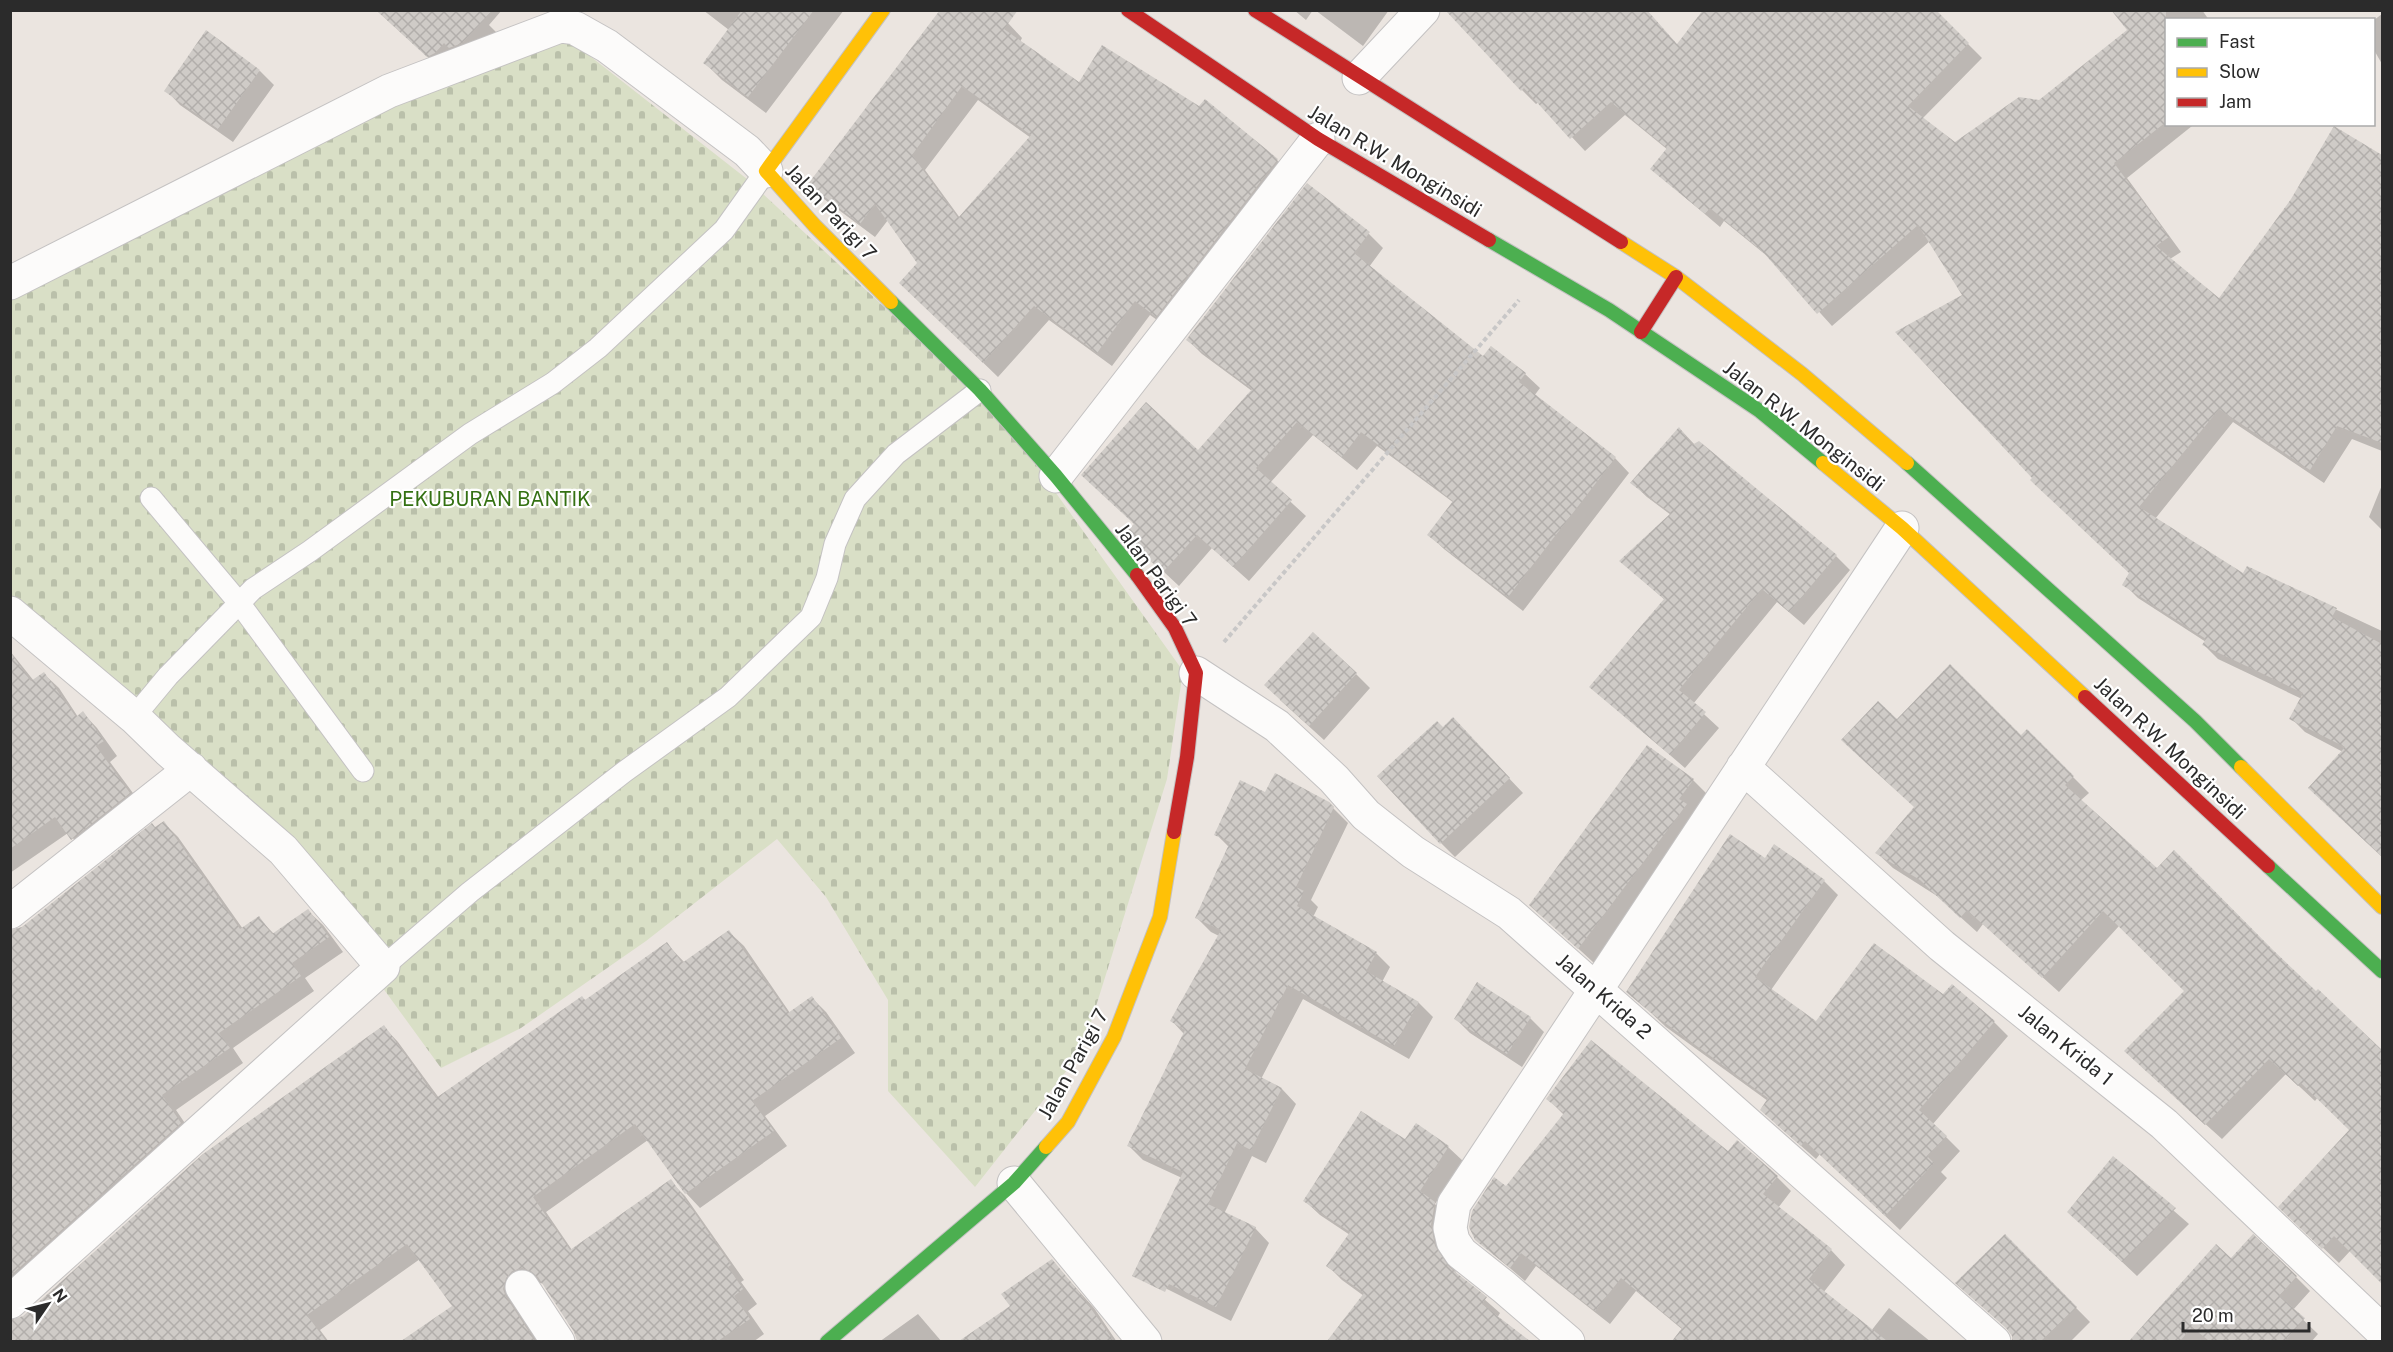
<svg xmlns="http://www.w3.org/2000/svg" width="2393" height="1352" viewBox="0 0 2393 1352" font-family="'Public Sans',sans-serif">
<style>
.cemetery{fill:url(#cemetery-stones)}
.shadow{fill:#0003;fill-rule:evenodd}
.building{fill:url(#building-cross-hatch);fill-rule:evenodd}
.lines{fill:none;stroke-linecap:round;stroke-linejoin:round}
.lane-casing{stroke:#c4c2c2;stroke-width:23}
.street-casing{stroke:#c4c2c2;stroke-width:35}
.fast-casing{stroke:#c4c2c2;stroke-width:16}
.slow-casing{stroke:#c4c2c2;stroke-width:16}
.jam-casing{stroke:#c4c2c2;stroke-width:16}
.path{stroke:#c8c7c7;stroke-width:4;stroke-dasharray:4.5 3;stroke-linecap:butt}
.lane{stroke:#fcfbfa;stroke-width:21}
.street{stroke:#fcfbfa;stroke-width:33}
.fast{stroke:#4caf50;stroke-width:14}
.slow{stroke:#ffc107;stroke-width:14}
.jam{stroke:#c62828;stroke-width:14}
.labels{text-anchor:middle;dominant-baseline:central;stroke-width:4.5;stroke-linejoin:round;paint-order:stroke}
.street-label{font-size:20px;fill:#2b2b2b;stroke:#fff}
.park-label{font-size:20px;fill:#347113;stroke:#fff}
</style>
<defs>
<pattern id="cemetery-stones" width="16" height="16" patternUnits="userSpaceOnUse" patternTransform="scale(1.5)"><rect width="16" height="16" fill="#d9dfc6"/><path d="M2 7V4a2 2 0 0 1 4 0v3zM10 15v-3a2 2 0 0 1 4 0v3z" fill="#bac0aa"/></pattern>
<pattern id="building-cross-hatch" width="8" height="8" patternUnits="userSpaceOnUse" patternTransform="scale(1.5)"><rect width="8" height="8" fill="#cfcbc7"/><path d="M0 0l8 8M0 8l8-8" fill="none" stroke="#b2aeab"/></pattern>
</defs>
<rect width="100%" height="100%" fill="#ebe5e0"/>
<path class="cemetery" d="M 557,39 L 572,42 L 747,179 L 1001,416 L 1183,671 L 1167,779 L 1082,1051 L 975,1187 L 888,1091 L 888,1000 L 826,897 L 777,839 L 646,941 L 521,1028 L 441,1068 L 332,918 L 11,608 L 11,291 L 380,93 Z"/>
<path class="shadow" d="M 376,10 L 502,10 L 489,25 L 498,34 L 442,70 Z
M 703,10 L 844,10 L 766,113 L 722,80 L 705,63 L 729,30 Z
M 1294,10 L 1313,10 L 1306,20 Z
M 1315,10 L 1389,10 L 1363,46 Z
M 2121,10 L 2202,10 L 2209,20 L 2166,20 L 2166,124 L 2192,126 L 2127,178 L 2181,252 L 2170,259 L 2219,300 L 2292,199 L 2334,128 L 2382,157 L 2382,451 L 2352,439 L 2324,483 L 2233,422 L 2155,519 L 2244,575 L 2247,568 L 2382,631 L 2382,856 L 2324,802 L 2343,752 L 2305,732 L 2291,718 L 2302,699 L 2218,659 L 2204,645 L 2206,642 L 2138,598 L 2124,584 L 2131,573 L 2034,478 L 1964,296 L 1930,241 L 1832,326 L 1772,260 L 1724,221 L 1720,227 L 1652,169 L 1668,150 L 1625,115 L 1585,151 L 1539,102 L 1536,104 L 1522,90 L 1452,16 L 1677,45 L 1968,44 L 1982,58 L 1922,119 L 1954,144 L 2039,101 L 2129,30 Z
M 2382,14 L 2382,64 L 2374,50 L 2374,20 Z
M 1008,23 L 1022,38 L 1020,42 L 1079,84 L 1200,108 L 1205,101 L 1277,160 L 1292,174 L 1171,330 L 1150,315 L 1112,366 L 1049,320 L 998,377 L 916,298 L 919,263 L 888,220 L 875,237 L 824,199 L 810,184 ZM 978,100 L 1031,138 L 960,218 L 925,170 Z
M 260,71 L 274,85 L 233,142 L 180,105 L 166,90 Z
M 1308,185 L 1369,234 L 1383,248 L 1369,267 L 1484,358 L 1525,374 L 1540,388 L 1534,396 L 1615,458 L 1629,473 L 1523,611 L 1444,549 L 1429,535 L 1454,503 L 1377,446 L 1357,470 L 1313,435 L 1270,483 L 1306,516 L 1249,581 L 1212,548 L 1179,586 L 1150,559 L 1199,452 L 1252,391 L 1202,354 L 1188,340 Z
M 1680,429 L 1695,445 L 1836,556 L 1850,570 L 1804,625 L 1777,602 L 1693,704 L 1719,728 L 1685,768 L 1591,687 L 1665,600 L 1621,561 L 1671,515 L 1647,497 L 1632,483 Z
M 2382,485 L 2382,530 L 2369,517 Z
M 10,651 L 34,681 L 44,674 L 59,688 L 78,717 L 83,713 L 97,728 L 117,756 L 110,762 L 144,808 L 87,853 L 68,833 L 10,873 Z
M 1356,674 L 1370,688 L 1324,740 L 1280,700 Z
M 1897,721 L 2021,737 L 2027,731 L 2089,793 L 2080,801 L 2157,870 L 2273,952 L 2382,1054 L 2382,1283 L 2351,1250 L 2339,1263 L 2296,1222 L 2351,1130 L 2318,1097 L 2315,1101 L 2286,1074 L 2222,1139 L 2142,1067 L 2186,992 L 2119,926 L 2059,992 L 1983,924 L 1977,932 L 1937,896 L 1893,868 L 1877,853 L 1916,808 Z
M 1443,729 L 1467,734 L 1523,793 L 1455,857 L 1441,843 Z
M 1693,780 L 1707,794 L 1700,820 L 1594,963 L 1531,905 Z
M 1265,794 L 1328,803 L 1348,823 L 1311,900 L 1318,907 L 1313,917 L 1376,953 L 1390,967 L 1382,982 L 1419,1003 L 1433,1017 L 1409,1059 L 1303,999 L 1261,1079 L 1282,1089 L 1296,1104 L 1266,1163 L 1252,1156 L 1224,1214 L 1255,1228 L 1269,1243 L 1231,1321 L 1153,1282 L 1182,1178 L 1143,1160 L 1128,1145 L 1184,1034 L 1172,1021 L 1219,936 L 1211,932 L 1197,918 L 1229,847 L 1216,834 Z
M 164,823 L 178,837 L 243,929 L 259,918 L 274,934 L 308,911 L 323,925 L 343,952 L 305,978 L 314,991 L 233,1048 L 243,1063 L 176,1110 L 195,1138 L 10,1304 L 10,932 L 22,928 Z
M 1765,860 L 1824,881 L 1838,895 L 1771,990 L 1816,1023 L 1943,996 L 1994,1022 L 2008,1036 L 1933,1124 L 1960,1151 L 1941,1172 L 1947,1178 L 1900,1230 L 1820,1154 L 1816,1159 L 1776,1124 L 1768,1101 L 1666,1027 L 1628,991 Z
M 729,932 L 744,946 L 790,1013 L 812,998 L 826,1012 L 855,1053 L 765,1116 L 787,1146 L 700,1208 L 686,1193 L 648,1140 L 546,1212 L 572,1250 L 670,1181 L 685,1196 L 744,1280 L 741,1282 L 757,1304 L 748,1311 L 764,1334 L 753,1342 L 578,1342 L 575,1331 L 544,1284 L 536,1282 L 539,1342 L 418,1342 L 429,1334 L 454,1306 L 420,1259 L 320,1330 L 329,1342 L 10,1342 L 10,1322 L 23,1317 L 384,1027 L 398,1042 L 439,1098 L 586,1001 L 667,944 L 685,963 Z
M 1530,1018 L 1544,1032 L 1522,1067 L 1470,1033 L 1456,1019 Z
M 1548,1099 L 1729,1153 L 1777,1177 L 1791,1191 L 1778,1208 L 1831,1250 L 1845,1265 L 1823,1293 L 1871,1331 L 1889,1308 L 1931,1342 L 1674,1342 L 1683,1330 L 1636,1291 L 1610,1324 L 1536,1266 L 1525,1281 L 1476,1239 L 1507,1188 L 1564,1115 Z
M 1405,1142 L 1448,1147 L 1463,1161 L 1435,1204 L 1449,1218 L 1449,1261 L 1459,1277 L 1500,1313 L 1497,1318 L 1527,1342 L 1329,1342 L 1364,1296 L 1342,1280 L 1328,1266 L 1350,1235 L 1320,1215 L 1305,1201 Z
M 2113,1158 L 2189,1224 L 2137,1276 L 2084,1226 Z
M 2005,1236 L 2090,1322 L 2070,1342 L 2014,1342 Z
M 2216,1246 L 2232,1260 L 2296,1277 L 2310,1291 L 2293,1310 L 2318,1334 L 2311,1342 L 2131,1342 Z
M 1052,1261 L 1094,1308 L 1117,1342 L 961,1342 L 1012,1306 Z
M 918,1314 L 942,1342 L 879,1342 Z"/>
<path class="building" d="M 376,10 L 493,10 L 462,43 L 449,48 L 444,43 L 435,53 L 427,57 Z
M 742,10 L 814,10 L 748,97 L 703,63 Z
M 940,10 L 1018,10 L 1004,29 L 1079,82 L 1102,45 L 1199,106 L 1205,99 L 1278,159 L 1156,317 L 1135,301 L 1097,353 L 1034,306 L 983,363 L 899,283 L 917,263 L 875,204 L 860,224 L 808,184 ZM 962,86 L 1031,135 L 958,218 L 912,155 Z
M 1445,10 L 1647,10 L 1677,44 L 1703,10 L 1936,10 L 1969,43 L 1908,106 L 1955,142 L 2019,97 L 2039,100 L 2127,30 L 2111,10 L 2166,10 L 2166,122 L 2114,163 L 2169,237 L 2156,246 L 2219,298 L 2291,199 L 2334,126 L 2382,155 L 2382,443 L 2337,426 L 2310,470 L 2219,409 L 2139,507 L 2243,573 L 2247,566 L 2337,608 L 2332,617 L 2382,644 L 2382,857 L 2308,788 L 2345,747 L 2289,719 L 2303,693 L 2202,645 L 2206,639 L 2122,585 L 2129,573 L 2030,480 L 2032,478 L 1895,332 L 1962,295 L 1918,225 L 1817,314 L 1763,252 L 1710,208 L 1705,214 L 1650,169 L 1667,148 L 1611,102 L 1570,139 L 1524,88 L 1521,91 Z
M 206,30 L 260,70 L 218,129 L 164,91 Z
M 1307,183 L 1370,232 L 1354,253 L 1483,356 L 1491,346 L 1526,373 L 1519,382 L 1616,457 L 1508,597 L 1427,535 L 1453,501 L 1361,432 L 1342,457 L 1297,422 L 1256,468 L 1292,500 L 1233,567 L 1197,535 L 1163,572 L 1149,560 L 1126,532 L 1134,524 L 1081,475 L 1146,402 L 1198,450 L 1252,389 L 1186,340 Z
M 1679,427 L 1692,445 L 1699,441 L 1837,555 L 1789,612 L 1762,589 L 1707,655 L 1679,690 L 1706,712 L 1670,755 L 1589,687 L 1664,599 L 1619,561 L 1671,513 L 1630,483 Z
M 1313,632 L 1357,673 L 1309,726 L 1264,685 Z
M 10,652 L 31,681 L 44,672 L 76,717 L 83,711 L 104,741 L 96,746 L 130,793 L 71,840 L 55,817 L 10,849 Z
M 1950,664 L 2021,735 L 2027,729 L 2074,776 L 2065,785 L 2157,868 L 2174,850 L 2273,950 L 2316,991 L 2318,989 L 2382,1050 L 2382,1284 L 2334,1236 L 2322,1249 L 2278,1207 L 2349,1130 L 2301,1083 L 2298,1086 L 2269,1059 L 2205,1125 L 2124,1051 L 2184,991 L 2103,911 L 2042,978 L 1967,910 L 1960,918 L 1920,880 L 1875,853 L 1914,807 L 1841,740 L 1878,701 L 1897,719 Z
M 1453,717 L 1510,778 L 1440,844 L 1377,776 L 1437,721 L 1443,727 Z
M 1647,745 L 1694,779 L 1679,799 L 1687,804 L 1578,949 L 1529,905 Z
M 1275,773 L 1329,802 L 1334,807 L 1296,887 L 1304,891 L 1297,906 L 1377,952 L 1366,971 L 1419,1002 L 1394,1046 L 1288,985 L 1245,1069 L 1282,1088 L 1251,1150 L 1237,1143 L 1208,1204 L 1256,1227 L 1216,1307 L 1169,1284 L 1165,1292 L 1132,1276 L 1183,1172 L 1127,1146 L 1185,1030 L 1170,1021 L 1221,930 L 1195,918 L 1230,842 L 1214,835 L 1240,780 L 1265,792 Z
M 164,821 L 240,929 L 259,916 L 272,934 L 308,909 L 329,937 L 292,963 L 301,976 L 219,1033 L 230,1048 L 162,1095 L 181,1123 L 10,1276 L 10,930 L 22,927 L 152,823 L 155,827 Z
M 1730,834 L 1765,858 L 1774,844 L 1825,880 L 1755,977 L 1816,1021 L 1874,943 L 1943,994 L 1952,984 L 1995,1021 L 1919,1110 L 1947,1136 L 1927,1156 L 1934,1163 L 1885,1216 L 1805,1141 L 1801,1146 L 1760,1110 L 1768,1098 L 1650,1012 L 1626,992 Z
M 729,930 L 788,1013 L 812,996 L 841,1038 L 752,1101 L 774,1131 L 685,1194 L 635,1124 L 533,1197 L 570,1250 L 671,1179 L 731,1265 L 728,1267 L 743,1289 L 734,1296 L 750,1319 L 718,1341 L 577,1341 L 574,1332 L 538,1277 L 531,1271 L 522,1268 L 512,1271 L 506,1278 L 503,1289 L 506,1297 L 535,1341 L 401,1341 L 452,1306 L 407,1244 L 307,1315 L 326,1341 L 10,1341 L 10,1320 L 23,1316 L 203,1154 L 384,1025 L 436,1098 L 582,996 L 585,1000 L 667,942 L 682,963 Z
M 1477,982 L 1531,1017 L 1507,1054 L 1454,1019 Z
M 1591,1040 L 1728,1151 L 1737,1140 L 1778,1176 L 1763,1194 L 1832,1249 L 1809,1279 L 1887,1341 L 1672,1341 L 1682,1328 L 1621,1278 L 1595,1311 L 1521,1253 L 1510,1268 L 1475,1240 L 1469,1227 L 1472,1211 L 1494,1177 L 1506,1186 L 1564,1113 L 1546,1099 Z
M 1361,1111 L 1405,1139 L 1416,1123 L 1449,1146 L 1420,1191 L 1435,1202 L 1431,1225 L 1435,1246 L 1449,1267 L 1487,1297 L 1482,1304 L 1530,1341 L 1327,1341 L 1364,1293 L 1326,1266 L 1350,1232 L 1303,1201 Z
M 2113,1156 L 2176,1208 L 2122,1262 L 2067,1212 Z
M 2005,1234 L 2077,1307 L 2041,1341 L 2012,1341 L 2012,1336 L 2006,1328 L 1955,1283 Z
M 2253,1234 L 2297,1276 L 2279,1296 L 2305,1318 L 2285,1341 L 2209,1341 L 2192,1327 L 2180,1341 L 2129,1341 L 2216,1244 L 2231,1258 Z
M 1052,1259 L 1079,1292 L 1114,1341 L 959,1341 L 1010,1306 L 1001,1294 Z"/>
<g class="lines">
<g class="lane-casing">
<path id="lane" d="M 151,498 L 240,604 L 363,771
M 134,717 L 168,676 L 253,589 L 310,551 L 470,434 L 553,383 L 598,348 L 724,230 L 766,171
M 383,967 L 470,892 L 624,772 L 728,697 L 811,617 L 827,578 L 835,544 L 855,499 L 896,454 L 980,390"/>
</g>
<g class="street-casing">
<path id="street" d="M 1359,78 L 1423,10
M 10,283 L 389,91 L 560,26 L 575,28 L 607,46 L 747,151 L 766,171
M 1056,476 L 1318,139
M 10,613 L 134,717 L 168,750 L 283,850 L 383,967 L 10,1302
M 1196,673 L 1277,726 L 1334,779 L 1366,815 L 1413,852 L 1509,913 L 1994,1342
M 1743,767 L 1942,946 L 2164,1124 L 2382,1331
M 10,912 L 191,769
M 1014,1183 L 1145,1342
M 522,1287 L 558,1342
M 1568,1342 L 1504,1287 L 1461,1253 L 1453,1241 L 1450,1228 L 1454,1204 L 1902,528"/>
</g>
<g class="fast-casing">
<path id="fast" d="M 1489,240 L 1609,310 L 1760,411 L 1823,463
M 891,302 L 980,390 L 1056,476 L 1137,575
M 1907,463 L 2195,721 L 2241,767
M 2268,866 L 2382,971
M 827,1342 L 1014,1183 L 1046,1147"/>
</g>
<g class="slow-casing">
<path id="slow" d="M 883,10 L 766,171 L 815,226 L 891,302
M 1621,242 L 1676,277 L 1802,374 L 1907,463
M 1823,463 L 1902,528 L 2085,697
M 2241,767 L 2382,907
M 1046,1147 L 1068,1122 L 1114,1037 L 1160,917 L 1174,832"/>
</g>
<g class="jam-casing">
<path id="jam" d="M 1128,10 L 1318,139 L 1489,240
M 1255,10 L 1621,242
M 1641,332 L 1676,277
M 1137,575 L 1175,628 L 1196,673 L 1187,757 L 1174,832
M 2085,697 L 2268,866"/>
</g>
<path class="path" d="M 1224,642 L 1519,300"/>
<use href="#lane" class="lane"/>
<use href="#street" class="street"/>
<use href="#fast" class="fast"/>
<use href="#slow" class="slow"/>
<use href="#jam" class="jam"/>
</g>
<g class="labels">
<g class="street-label">
<text transform="translate(1395 161) rotate(31)">Jalan R.W. Monginsidi</text>
<text transform="translate(831 212) rotate(47)">Jalan Parigi 7</text>
<text transform="translate(1804 426) rotate(38)">Jalan R.W. Monginsidi</text>
<text transform="translate(1156 575) rotate(54)">Jalan Parigi 7</text>
<text transform="translate(2170 748) rotate(43)">Jalan R.W. Monginsidi</text>
<text transform="translate(1604 996) rotate(41)">Jalan Krida 2</text>
<text transform="translate(2066 1045) rotate(39)">Jalan Krida 1</text>
<text transform="translate(1073 1064) rotate(-61)">Jalan Parigi 7</text>
</g>
<g class="park-label">
<text x="490" y="499">PEKUBURAN BANTIK</text>
</g>
</g>
<rect width="2393" height="1352" fill="none" stroke="#2b2b2b" stroke-width="24"/>
<rect x="2165" y="18" width="210" height="108" fill="#ffffff" stroke="#aaaaaa" stroke-width="1.5"/>
<rect x="2177" y="38" width="30" height="9" fill="#4caf50" stroke="#aaaaaa" stroke-width="1.5"/>
<text x="2219" y="48" font-size="18" fill="#2b2b2b">Fast</text>
<rect x="2177" y="68" width="30" height="9" fill="#ffc107" stroke="#aaaaaa" stroke-width="1.5"/>
<text x="2219" y="78" font-size="18" fill="#2b2b2b">Slow</text>
<rect x="2177" y="98" width="30" height="9" fill="#c62828" stroke="#aaaaaa" stroke-width="1.5"/>
<text x="2219" y="108" font-size="18" fill="#2b2b2b">Jam</text>
<g transform="translate(48 1304) rotate(55)" stroke="#ffffff" stroke-width="4.5" paint-order="stroke">
<path d="M0-4.5L10 22L0 15L-10 22Z" fill="#2b2b2b"/>
<text y="-9" font-size="16" font-weight="bold" text-anchor="middle" fill="#2b2b2b">N</text>
</g>
<path d="M2183 1322v9h126v-9" fill="none" stroke="#2b2b2b" stroke-width="3"/>
<text x="2192" y="1322" font-size="18" fill="#2b2b2b" stroke="#ffffff" stroke-width="4.5" paint-order="stroke">20 m</text>
</svg>
